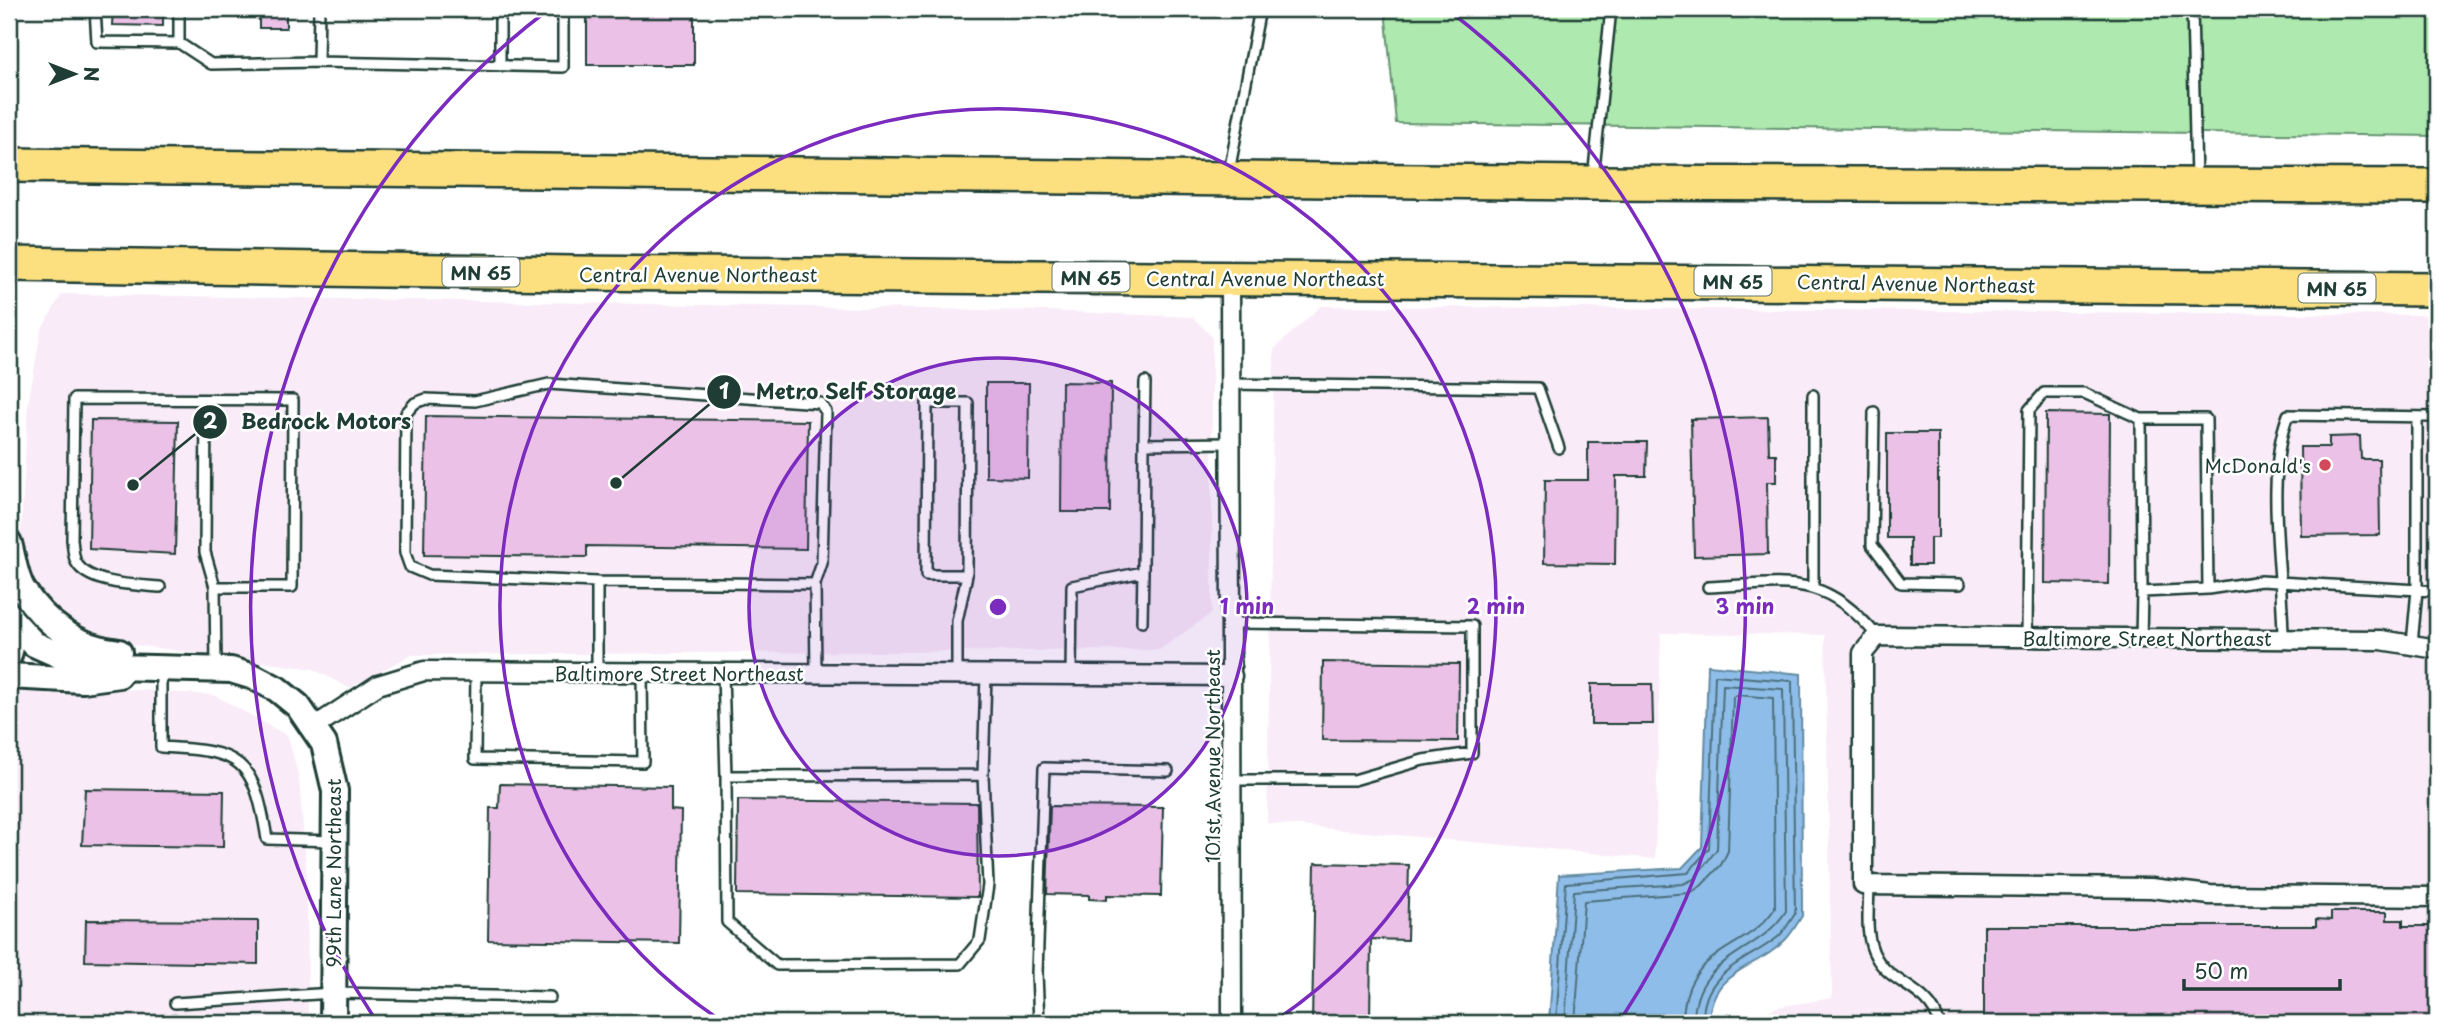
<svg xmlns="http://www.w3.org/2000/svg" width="2446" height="1032" viewBox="0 0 2446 1032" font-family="'Playpen Sans',sans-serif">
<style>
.built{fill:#f9ecf8}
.green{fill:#aee9af;stroke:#669372;stroke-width:2}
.water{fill:#8fbde9;stroke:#628aa1;stroke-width:2}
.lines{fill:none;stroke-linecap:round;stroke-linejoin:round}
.shore{stroke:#4c707c;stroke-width:2}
.building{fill:#ecc1e7;stroke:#1f3d34;stroke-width:2}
.lane-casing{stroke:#1f3d34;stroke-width:14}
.street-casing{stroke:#1f3d34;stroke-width:23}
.secondary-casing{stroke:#1f3d34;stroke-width:30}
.highway-casing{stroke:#1f3d34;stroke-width:38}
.lane{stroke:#fff;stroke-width:9}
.street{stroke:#fff;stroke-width:18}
.secondary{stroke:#fff;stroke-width:24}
.highway{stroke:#fce080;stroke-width:33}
.ring{fill:none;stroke:#7b2cbf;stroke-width:3.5}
.poi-dot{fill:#d1495b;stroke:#fff;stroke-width:2.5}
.labels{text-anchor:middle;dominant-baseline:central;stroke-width:5;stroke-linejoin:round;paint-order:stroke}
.shield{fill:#fff;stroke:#627771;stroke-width:2}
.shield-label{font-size:18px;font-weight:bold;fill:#1f3d34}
.street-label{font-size:19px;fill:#1f3d34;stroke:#fff}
.poi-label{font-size:19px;fill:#1f3d34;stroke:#fff;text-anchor:end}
.centre{fill:#7b2cbf;stroke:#fff;stroke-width:3.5}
.ring-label{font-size:21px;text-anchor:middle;font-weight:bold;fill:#7b2cbf;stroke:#fff;stroke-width:5;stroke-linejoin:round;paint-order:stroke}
.leader{fill:none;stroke:#1f3d34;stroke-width:2.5}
.callout-dot{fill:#1f3d34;stroke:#fff;stroke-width:2.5}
.mark-label{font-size:21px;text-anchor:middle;font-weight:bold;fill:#fff}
.callout-label{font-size:21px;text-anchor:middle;font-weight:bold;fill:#1f3d34;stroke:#fff;stroke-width:5;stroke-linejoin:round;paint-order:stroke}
</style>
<rect width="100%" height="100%" fill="#fff"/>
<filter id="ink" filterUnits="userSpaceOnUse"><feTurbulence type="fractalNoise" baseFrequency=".0143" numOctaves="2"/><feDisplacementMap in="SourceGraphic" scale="14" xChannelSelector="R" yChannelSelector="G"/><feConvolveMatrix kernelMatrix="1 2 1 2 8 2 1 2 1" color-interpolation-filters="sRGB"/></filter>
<g filter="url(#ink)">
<path class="built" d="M 62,294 L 1047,311 L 1193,317 L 1212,337 L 1212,613 L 1159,650 L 411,655 L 349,688 L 313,669 L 82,638 L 18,585 L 28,405 L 41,330 Z
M 1321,306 L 2437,315 L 2437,1023 L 1746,1023 L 1746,1020 L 1777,1007 L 1832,998 L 1825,635 L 1661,633 L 1655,859 L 1267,823 L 1274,349 Z
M 9,681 L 214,695 L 288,736 L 299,778 L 307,876 L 308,1023 L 9,1023 Z"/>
<path class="green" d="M 1385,9 L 2437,9 L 2437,136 L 1396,123 Z"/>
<path class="water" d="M 1708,665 L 1801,674 L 1802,916 C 1797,924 1792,933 1786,939 C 1757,971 1710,967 1709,1023 L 1549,1023 L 1559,875 L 1682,868 L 1702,847 Z"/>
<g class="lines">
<path class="shore" d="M 1556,1023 L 1566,883 L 1688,873 L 1709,848 L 1715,675 L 1792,681 L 1795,914 C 1790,921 1785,931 1778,937 C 1745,963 1701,971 1703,1023
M 1565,1023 L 1574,891 L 1683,884 L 1694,879 L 1717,849 L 1723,685 L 1783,689 L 1786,911 C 1757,957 1693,955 1694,1023
M 1575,1023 L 1584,901 L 1690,893 L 1701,886 L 1721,865 L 1728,851 L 1733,697 L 1737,695 L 1773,698 L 1775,908 C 1746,954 1683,946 1683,1023"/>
</g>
<path class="building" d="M 113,9 L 163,9 L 163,26 L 112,25 Z
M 259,9 L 286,9 L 286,28 L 259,28 Z
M 587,9 L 694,9 L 694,65 L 587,65 Z
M 1062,382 L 1111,383 L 1110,512 L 1061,512 Z
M 986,383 L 1029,383 L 1028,478 L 986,477 Z
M 2046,413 L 2110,414 L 2109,584 L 2045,583 Z
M 426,416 L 808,421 L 806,549 L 587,546 L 587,557 L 424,555 Z
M 1768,417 L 1769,454 L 1776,454 L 1776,482 L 1767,482 L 1768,554 L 1694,556 L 1691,419 Z
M 91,420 L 178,421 L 175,554 L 89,549 Z
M 1887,433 L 1938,433 L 1938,538 L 1930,538 L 1930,565 L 1910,565 L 1910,538 L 1887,538 Z
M 2360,436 L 2361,459 L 2379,459 L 2380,535 L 2301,536 L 2300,447 L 2329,447 L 2329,437 Z
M 1588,442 L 1647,442 L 1646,476 L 1616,476 L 1615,564 L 1544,563 L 1545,480 L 1588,480 Z
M 1323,662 L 1459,664 L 1458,741 L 1322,740 Z
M 1591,684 L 1652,684 L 1653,724 L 1591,724 Z
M 500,784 L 671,787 L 671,810 L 681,811 L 679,943 L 488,940 L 490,808 L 499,808 Z
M 85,789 L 224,791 L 223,847 L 82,845 Z
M 738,800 L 977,803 L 978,897 L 737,894 Z
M 1050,806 L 1163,807 L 1161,896 L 1107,895 L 1107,900 L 1089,899 L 1089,895 L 1047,894 Z
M 1315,863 L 1409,865 L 1407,940 L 1371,939 L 1370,1023 L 1312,1023 Z
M 2331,912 L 2387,912 L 2387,920 L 2403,920 L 2403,926 L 2437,926 L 2437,1023 L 1984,1023 L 1984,926 L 2316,926 L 2316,919 L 2331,920 Z
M 86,920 L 258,921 L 258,964 L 85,961 Z"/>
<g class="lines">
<g class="lane-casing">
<path id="lane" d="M 95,9 L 97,42 L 179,43 L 179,9
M 500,9 L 500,66
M 2192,9 L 2196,180
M 179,43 L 211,64 L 318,62 L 319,9
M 318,62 L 563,67 L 563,9
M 1229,172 L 1260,9
M 1593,178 L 1611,9
M 1231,384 L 1538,388 L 1559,448
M 206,400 L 205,552 L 215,587 L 216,667
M 1874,412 L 1872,545 L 1901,583 L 1960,584
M 2141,419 L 2142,592 L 2208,589 L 2261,581 L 2437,591
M 1144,444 L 1145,382
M 597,582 L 429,575 L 410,567 L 405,553 L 406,413 L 415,403 L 426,399 L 475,401 L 549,384 L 820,403 L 826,412 L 822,563 L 815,584
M 160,587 C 138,585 88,585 76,562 C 73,556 73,546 72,540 L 74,399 L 293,400 L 292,587 L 215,587
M 1708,587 C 1785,584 1823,570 1877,636
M 1813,587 L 1813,395
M 1142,622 L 1143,572
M 1232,623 L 1472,626 L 1472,753 L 1423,760 L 1354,780 L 1233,780
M 2027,637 L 2029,410 L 2044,393 L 2084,393 L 2141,419 L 2206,419 L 2208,589
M 2141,638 L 2142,592
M 2283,639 C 2283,572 2264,478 2288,415 L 2437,417
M 2412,644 L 2417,590 L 2417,417
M 161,670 L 161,747 C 241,751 254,758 267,839 L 333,841
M 476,671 L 475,759 L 643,762 L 642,672
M 597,672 L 597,582 L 815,584 L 816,674
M 723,673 L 726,776 L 983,775 L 986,675
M 957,675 L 957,621 L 967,575 L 968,403 L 927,403 L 926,575 L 967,575
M 1071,675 L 1072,586 L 1143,572 L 1144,444 L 1231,443
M 726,776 L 727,922 L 777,965 L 960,964 L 980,940 L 988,885 L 983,775
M 1869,885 C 1869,907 1864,937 1876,957 C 1891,985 1930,988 1939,1023
M 175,1003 L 333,993 L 550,997
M 1039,1023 L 1037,973 L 1044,768 L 1168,771"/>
</g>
<g class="street-casing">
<path id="street" d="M 1230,278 L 1232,1023
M 2437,649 L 2381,640 L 1877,636 L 1863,653 L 1863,885 L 2151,888 L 2210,895 L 2437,897
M 314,727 L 378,685 L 424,671 L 1232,676"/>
</g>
<g class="secondary-casing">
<path id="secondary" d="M 9,543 C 13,557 15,577 23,590 C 45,624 78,648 119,652
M 11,619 L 34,644 L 61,656 L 115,667 L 231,670 L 254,677 L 277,689 L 298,706 L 324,744 L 335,791 L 333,1023
M 9,655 L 14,635 L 9,615
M 9,676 L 83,680 L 119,675"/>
</g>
<g class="highway-casing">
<path id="highway" d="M 9,165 L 1592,183 L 2437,186
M 9,264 L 570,273 L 2437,289"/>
</g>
<use href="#lane" class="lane"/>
<use href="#street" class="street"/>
<use href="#secondary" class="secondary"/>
<use href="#highway" class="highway"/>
</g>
</g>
<circle cx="998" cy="607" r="249" fill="#7b2cbf" fill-opacity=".12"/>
<g class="ring">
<circle cx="998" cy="607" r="249"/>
<path d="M723 1022A498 498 0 1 1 1273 1022"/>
<path d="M375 1019A747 747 0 0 1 548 10M1448 10A747 747 0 0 1 1621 1019"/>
</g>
<circle class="poi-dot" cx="2325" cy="465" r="7"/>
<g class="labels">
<g class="shield">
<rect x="442.5" y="257.5" width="77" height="29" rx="5"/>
<rect x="1052.5" y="262.5" width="77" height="29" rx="5"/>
<rect x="1694.5" y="266.5" width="77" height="29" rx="5"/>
<rect x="2298.5" y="273.5" width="77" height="29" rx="5"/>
</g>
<g class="shield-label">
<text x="481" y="272">MN 65</text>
<text x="1091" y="277">MN 65</text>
<text x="1733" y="281">MN 65</text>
<text x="2337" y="288">MN 65</text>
</g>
<g class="street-label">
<text x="698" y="274">Central Avenue Northeast</text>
<text x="1265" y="278">Central Avenue Northeast</text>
<text transform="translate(1916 283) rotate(1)">Central Avenue Northeast</text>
<text x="2147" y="638">Baltimore Street Northeast</text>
<text x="679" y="673">Baltimore Street Northeast</text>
<text transform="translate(1212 756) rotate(-90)">101st Avenue Northeast</text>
<text transform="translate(333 873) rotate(-90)">99th Lane Northeast</text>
</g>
<g class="poi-label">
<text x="2311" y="465">McDonald's</text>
</g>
</g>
<circle cx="998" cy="607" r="10" class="centre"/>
<g class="ring-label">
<text x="1247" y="614">1 min</text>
<text x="1496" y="614">2 min</text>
<text x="1745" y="614">3 min</text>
</g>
<path class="leader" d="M616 483L724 392M133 485L210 422"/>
<g class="callout-dot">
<circle cx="616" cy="483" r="7"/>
<circle cx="133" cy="485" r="7"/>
<circle cx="724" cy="392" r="18"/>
<circle cx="210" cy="422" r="18"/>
</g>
<g class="mark-label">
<text x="724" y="399">1</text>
<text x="210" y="429">2</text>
</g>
<g class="callout-label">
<text x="856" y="399">Metro Self Storage</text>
<text x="326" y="429">Bedrock Motors</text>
</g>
<rect width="2446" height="1032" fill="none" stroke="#fff" stroke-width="35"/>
<rect x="18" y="18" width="2411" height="997" fill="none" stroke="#1f3d34" stroke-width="2.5" filter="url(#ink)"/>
<g transform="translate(74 74) rotate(90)" stroke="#ffffff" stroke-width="5" paint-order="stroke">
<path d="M0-5L12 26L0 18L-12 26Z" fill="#1f3d34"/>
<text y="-10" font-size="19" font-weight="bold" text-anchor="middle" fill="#1f3d34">N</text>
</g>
<path d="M2184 979v10h156v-10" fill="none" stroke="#1f3d34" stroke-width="3.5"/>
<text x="2194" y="979" font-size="21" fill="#1f3d34" stroke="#ffffff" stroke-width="5" paint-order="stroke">50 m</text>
</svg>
